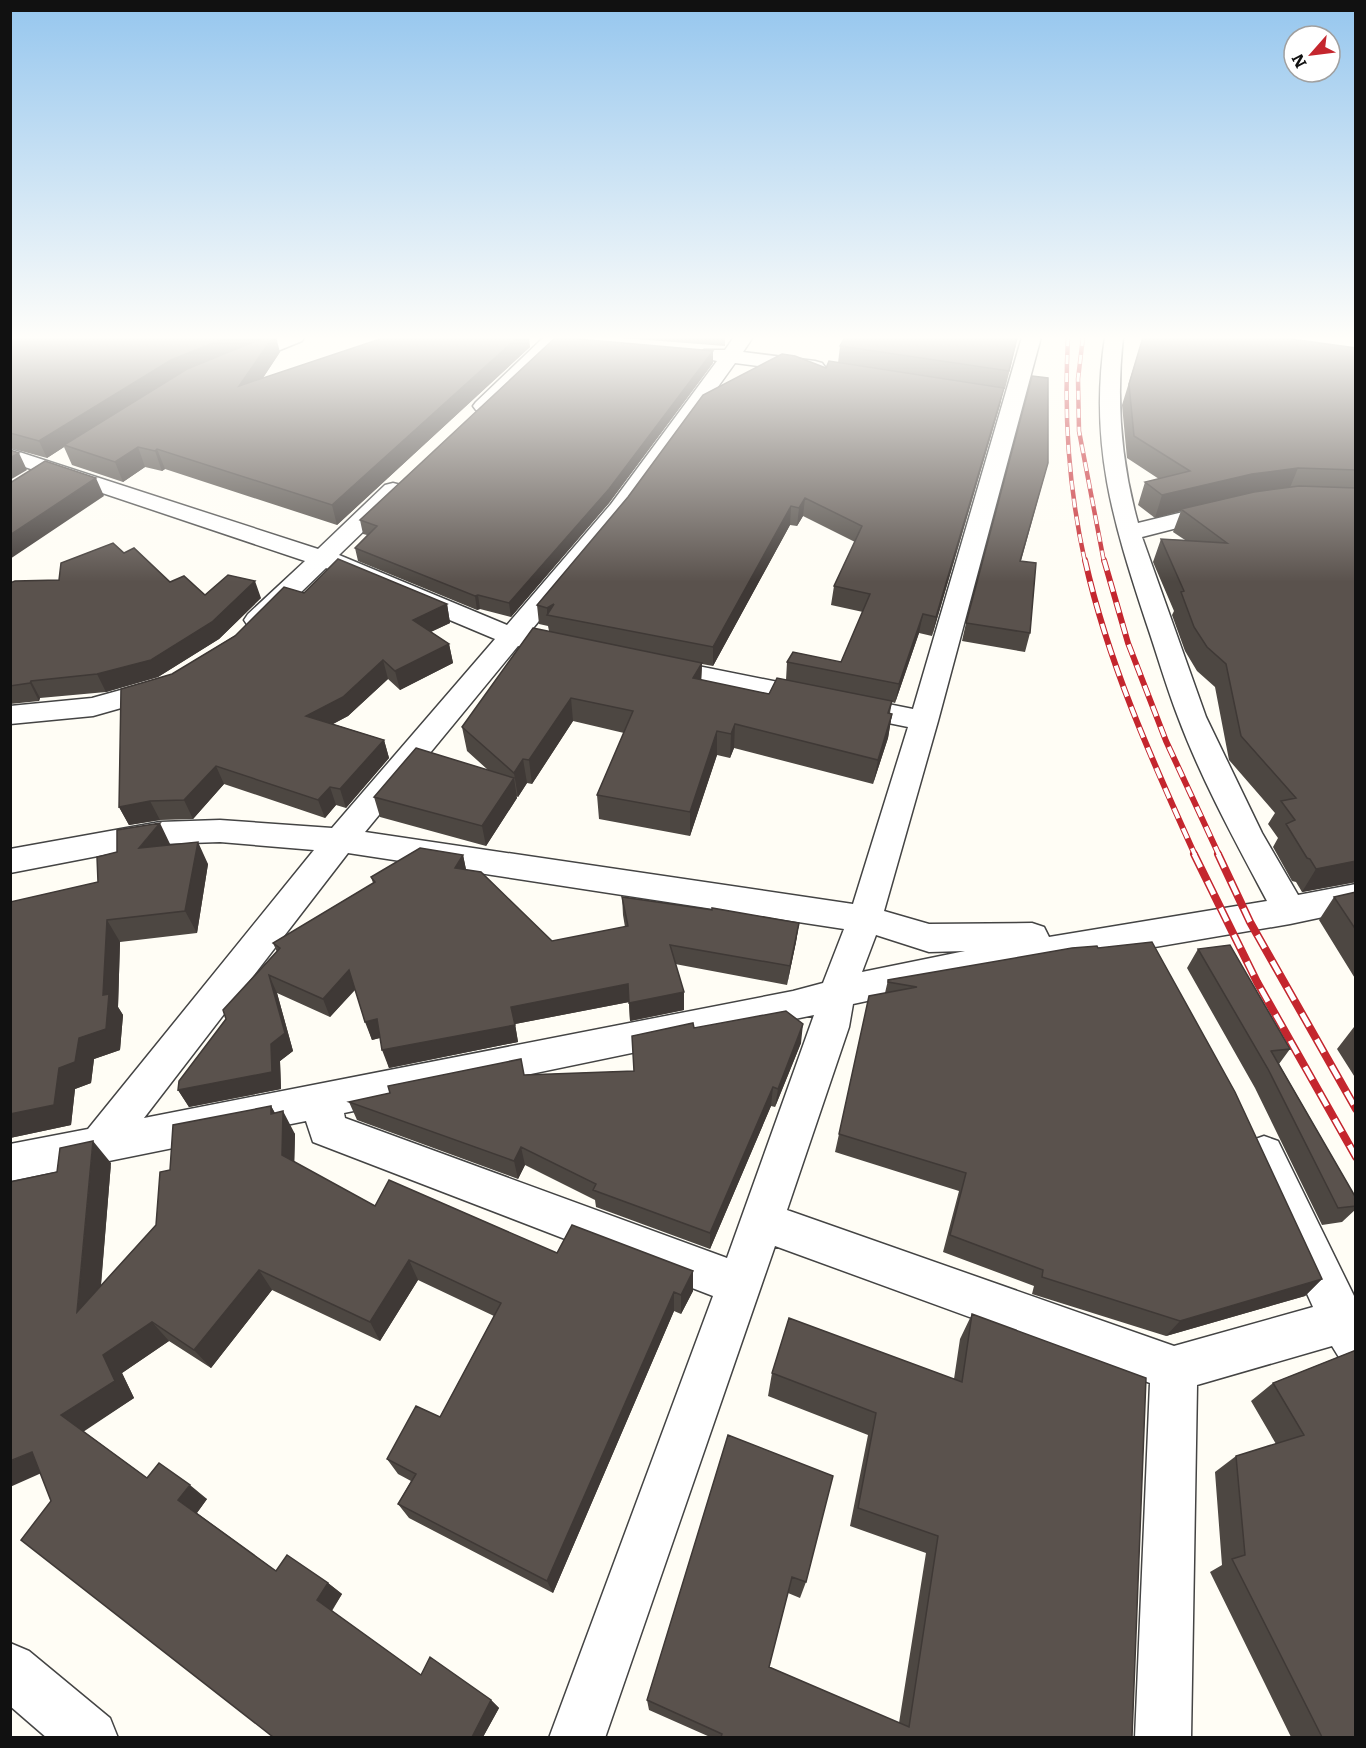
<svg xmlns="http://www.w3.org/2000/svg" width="1366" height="1748" viewBox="0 0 1366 1748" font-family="Literata,serif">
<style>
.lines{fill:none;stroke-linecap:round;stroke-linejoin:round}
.minor-casing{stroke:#444;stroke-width:3}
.minor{fill:#fff;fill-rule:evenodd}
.rail-far2-casing{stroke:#c4262e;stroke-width:4.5}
.rail-far1-casing{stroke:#c4262e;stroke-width:6}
.rail-casing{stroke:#c4262e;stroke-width:8}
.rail-far2{stroke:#fff;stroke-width:3;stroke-dasharray:9;stroke-linecap:butt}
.rail-far1{stroke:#fff;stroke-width:4;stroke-dasharray:11;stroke-linecap:butt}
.rail{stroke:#fff;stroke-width:5;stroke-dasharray:15;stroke-linecap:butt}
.wall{fill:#4d4742;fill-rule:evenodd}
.shaded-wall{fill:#3f3936}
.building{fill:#5a524d;stroke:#3f3936;stroke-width:1.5}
</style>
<rect width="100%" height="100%" fill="#fffdf5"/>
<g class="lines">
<g class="minor-casing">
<path id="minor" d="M 278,337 L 304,337 L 302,341 L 243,365 L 229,365 L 226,361 L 229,357 Z
M 734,337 L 753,337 L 743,352 L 815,361 L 822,363 L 825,367 L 822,371 L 815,373 L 735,363 L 627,514 L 529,633 L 540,635 L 544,641 L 540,647 L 531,649 L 518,646 L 365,832 L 853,904 L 908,727 L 658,676 L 648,673 L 644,667 L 648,661 L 658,658 L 913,709 L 1022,337 L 1041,337 L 938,721 L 884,911 L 929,924 L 1032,923 L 1044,927 L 1049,937 L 1267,901 C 1235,841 1202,781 1178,717 C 1166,686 1157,654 1146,622 C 1113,522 1089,444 1105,337 L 1123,337 C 1116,401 1121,462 1138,523 L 1220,503 L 1228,505 L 1232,510 L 1228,515 L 1142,537 L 1206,717 L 1262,833 L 1298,895 L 1356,884 L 1356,910 L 1290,924 L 979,977 L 853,1004 L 849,1027 L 787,1210 L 1174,1346 L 1313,1307 L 1244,1154 L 1250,1141 L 1264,1136 L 1278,1141 L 1356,1300 L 1356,1365 L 1340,1359 L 1332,1346 L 1197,1385 L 1191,1738 L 1135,1738 L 1150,1383 L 775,1246 L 605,1738 L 549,1738 L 713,1296 L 313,1142 L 306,1121 L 10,1181 L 10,1144 L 88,1129 L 314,850 L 220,842 L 160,844 L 10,873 L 10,849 L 160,822 L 220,820 L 332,828 L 495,639 L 326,568 L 266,626 L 257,628 L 248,626 L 244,620 L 248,614 L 305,561 L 10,462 L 10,449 L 318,549 L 385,485 L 393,483 L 401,485 L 404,490 L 401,495 L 339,555 L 507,625 L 611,504 L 717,361 L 704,358 L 701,354 L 704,350 L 725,350 ZM 348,853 L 844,929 L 823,983 L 793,991 L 144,1118 ZM 876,935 L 929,952 L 965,951 L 862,972 ZM 814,1015 L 727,1258 L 345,1118 L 344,1113 Z
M 543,338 L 557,338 L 559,342 L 490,410 L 483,412 L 476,410 L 473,406 L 476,402 Z
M 164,678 L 174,681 L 178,687 L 174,693 L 93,716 L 10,724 L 10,706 L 92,698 Z
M 10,1643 L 29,1651 L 110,1718 L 118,1738 L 47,1738 L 10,1706 Z"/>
</g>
<use href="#minor" class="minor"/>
<g class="rail-far2-casing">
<path id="rail-far2" d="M 1068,337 C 1064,415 1068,485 1085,562
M 1083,337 L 1078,379 L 1079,431 L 1104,562"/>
</g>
<g class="rail-far1-casing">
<path id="rail-far1" d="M 1085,560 C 1108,663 1152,760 1195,855
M 1104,560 L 1128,643 L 1166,741 L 1219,855"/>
</g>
<g class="rail-casing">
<path id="rail" d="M 1194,854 L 1257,982 L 1356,1157
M 1218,854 L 1250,922 L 1356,1109"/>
</g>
<use href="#rail-far2" class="rail-far2"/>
<use href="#rail-far1" class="rail-far1"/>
<use href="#rail" class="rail"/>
</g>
<path class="wall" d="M 610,337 L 725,337 L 725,346 Z
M 1018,337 L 1005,389 L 1003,389 L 1000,405 L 932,636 L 919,633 L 895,703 L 892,702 L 890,713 L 892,714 L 888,738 L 873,784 L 734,748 L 730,758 L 717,755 L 690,836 L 599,819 L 597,795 L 624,733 L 573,721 L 532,784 L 527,783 L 518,797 L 516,796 L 517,798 L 486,846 L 380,817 L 374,797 L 488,770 L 467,751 L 462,727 L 549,631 L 548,626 L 539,624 L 537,605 L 826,368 L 838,363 L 840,346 ZM 803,516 L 855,542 L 834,586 L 831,605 L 863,612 L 841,662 L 787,662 L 786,680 L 769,694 L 701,680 L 702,664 L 713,666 L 790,525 L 797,526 Z
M 1143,337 L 1356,348 L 1356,882 L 1302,892 L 1296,882 L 1292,881 L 1273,847 L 1278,838 L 1268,824 L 1275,813 L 1229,760 L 1215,687 L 1197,671 L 1185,651 L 1172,615 L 1174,611 L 1153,562 L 1161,539 L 1185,540 L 1173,532 L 1181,511 L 1155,518 L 1138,505 L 1145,482 L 1159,479 L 1127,458 L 1122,405 Z
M 10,342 L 280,352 L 263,378 L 530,347 L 337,525 L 165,469 L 162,471 L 145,467 L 123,482 L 72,465 L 64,447 L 47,458 L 10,448 Z
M 713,363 L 609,503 L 511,617 L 480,609 L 477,610 L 358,561 L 355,548 L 367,535 L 363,534 L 360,520 Z
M 1048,463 L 1021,561 L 1030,633 L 1025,652 L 962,641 L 966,623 Z
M 124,553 L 170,582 L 205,595 L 261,598 L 219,639 L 158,677 L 106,692 L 40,698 L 39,701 L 10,704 L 10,583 L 59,580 Z
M 304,593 L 447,604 L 450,623 L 431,632 L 449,644 L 453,663 L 400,690 L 388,679 L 348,716 L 333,724 L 384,740 L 389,758 L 346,808 L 336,805 L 325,818 L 224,784 L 193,819 L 160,820 L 129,825 L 119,807 L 172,674 Z
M 171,845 L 208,864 L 197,933 L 120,942 L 118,1007 L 123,1015 L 120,1050 L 94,1059 L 91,1083 L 75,1089 L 71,1125 L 10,1138 L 10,901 L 11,902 L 98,882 Z
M 463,855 L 466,870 L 552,941 L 625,927 L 623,915 L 622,897 L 799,923 L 796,942 L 787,985 L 675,964 L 684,1010 L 630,1021 L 629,1002 L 515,1024 L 518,1042 L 389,1068 L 380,1038 L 372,1040 L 355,989 L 330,1017 L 277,993 L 293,1051 L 280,1061 L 281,1089 L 189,1107 L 178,1090 L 277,952 L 273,943 L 373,883 L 371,877 Z
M 1356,892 L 1356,980 L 1319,920 L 1334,897 Z
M 1198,949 L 1290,1049 L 1279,1064 L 1356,1198 L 1356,1209 L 1342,1222 L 1322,1225 L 1255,1088 L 1187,968 Z
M 903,977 L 1322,1279 L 1305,1296 L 1166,1336 L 1032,1294 L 1034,1286 L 943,1252 L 959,1191 L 835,1152 L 839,1134 L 885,993 L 888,980 Z
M 1354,1027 L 1356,1027 L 1356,1079 L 1337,1049 Z
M 694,1028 L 801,1043 L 775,1107 L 771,1106 L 710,1249 L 596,1207 L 595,1200 L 525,1165 L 518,1179 L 357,1120 L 349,1102 L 390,1093 L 524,1075 L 634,1071 Z
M 271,1106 L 275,1113 L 295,1134 L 294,1162 L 375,1206 L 557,1253 L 693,1291 L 681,1314 L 674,1311 L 553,1593 L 409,1518 L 398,1504 L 411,1481 L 398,1474 L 387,1459 L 440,1417 L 494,1316 L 418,1280 L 380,1341 L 272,1290 L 211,1368 L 169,1341 L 122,1373 L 134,1398 L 83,1431 L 147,1478 L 207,1499 L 197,1513 L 276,1571 L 328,1583 L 342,1594 L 332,1611 L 421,1675 L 491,1700 L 499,1708 L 483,1737 L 51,1501 L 41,1473 L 111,1163 L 101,1286 L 156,1225 L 170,1170 Z
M 972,1314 L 1132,1737 L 710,1737 L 649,1710 L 647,1700 L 728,1435 L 806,1582 L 800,1598 L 788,1593 L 769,1667 L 899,1723 L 926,1553 L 850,1526 L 868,1435 L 768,1396 L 772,1373 L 954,1379 L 960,1339 Z
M 1356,1350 L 1356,1737 L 1291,1737 L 1210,1572 L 1222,1565 L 1215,1472 L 1236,1456 L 1276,1444 L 1251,1401 L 1273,1383 Z"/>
<path class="shaded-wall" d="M 228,337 L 271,337 L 64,445 L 64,447 L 47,458 L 39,441 L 171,360 Z
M 273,337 L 276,337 L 280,352 L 245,405 L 239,386 Z
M 518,337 L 529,337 L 530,347 L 337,525 L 332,505 Z
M 713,351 L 713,363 L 609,503 L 511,617 L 509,603 Z
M 1004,388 L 1000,405 L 932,636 L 936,617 Z
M 138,447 L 145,467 L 123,482 L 115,462 Z
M 157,449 L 165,469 L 162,471 L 155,451 Z
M 19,453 L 27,470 L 10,480 L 10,458 Z
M 1298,468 L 1289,490 L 1181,509 L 1181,511 L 1155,518 L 1162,495 L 1252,474 Z
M 96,478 L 104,496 L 10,559 L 10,535 Z
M 805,498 L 803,516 L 797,526 L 799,508 Z
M 791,506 L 790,525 L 713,666 L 713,647 Z
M 255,581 L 261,598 L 219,639 L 158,677 L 106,692 L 97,674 Z
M 478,595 L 480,609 L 477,610 L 475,596 Z
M 447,604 L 450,623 L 417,638 L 413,620 Z
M 554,604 L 547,615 L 547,608 Z
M 923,614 L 919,633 L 895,703 L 899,684 Z
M 449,644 L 453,663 L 400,690 L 395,671 Z
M 383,660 L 388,679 L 348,716 L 312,735 L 306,716 Z
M 702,663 L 701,686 L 693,678 Z
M 31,681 L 40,698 L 39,701 L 30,683 Z
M 571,698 L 573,721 L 532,784 L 529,760 Z
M 892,714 L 888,738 L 873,784 L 878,760 Z
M 735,724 L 734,748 L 730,758 L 731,734 Z
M 717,731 L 717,755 L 690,836 L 690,812 Z
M 384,740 L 389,758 L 346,808 L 340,789 Z
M 523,759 L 527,783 L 518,797 L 514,773 Z
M 216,766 L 224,784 L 193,819 L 184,800 Z
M 514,778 L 517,798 L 486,846 L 482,826 Z
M 330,787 L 336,805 L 325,818 L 318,800 Z
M 150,801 L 160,820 L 129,825 L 119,807 Z
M 160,823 L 171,846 L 139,848 Z
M 198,842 L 208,864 L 197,933 L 185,911 Z
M 463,855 L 467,874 L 455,868 Z
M 1356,861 L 1356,882 L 1302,892 L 1316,869 Z
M 107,920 L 120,942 L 118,1007 L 123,1015 L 120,1050 L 94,1059 L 91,1083 L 75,1089 L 71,1125 L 10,1138 L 10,1114 L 59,1068 L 79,1038 L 103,995 Z
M 799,923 L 796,942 L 787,985 L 790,966 Z
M 349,970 L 356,989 L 330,1017 L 323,999 Z
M 269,975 L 277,993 L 293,1051 L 280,1061 L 281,1089 L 189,1107 L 178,1090 Z
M 628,984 L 629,1002 L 515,1024 L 518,1042 L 389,1068 L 382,1050 L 511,1007 Z
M 684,992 L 684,1010 L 630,1021 L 629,1003 Z
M 377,1019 L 383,1037 L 372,1040 L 365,1022 Z
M 803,1024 L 801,1043 L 775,1107 L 778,1089 Z
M 773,1087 L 771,1106 L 710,1249 L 710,1233 Z
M 271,1106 L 283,1128 L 283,1111 L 295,1134 L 294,1177 L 282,1155 L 271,1114 Z
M 93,1141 L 111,1163 L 97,1331 L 77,1312 Z
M 521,1147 L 525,1165 L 518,1179 L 514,1161 Z
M 409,1260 L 418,1280 L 380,1341 L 370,1322 Z
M 259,1270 L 272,1290 L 211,1368 L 194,1350 Z
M 693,1271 L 693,1291 L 681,1314 L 681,1295 Z
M 1322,1279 L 1305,1296 L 1166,1336 L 1180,1321 Z
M 674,1292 L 674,1311 L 553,1593 L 547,1581 Z
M 152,1322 L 169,1341 L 122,1373 L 134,1398 L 83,1432 L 61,1415 L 103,1355 Z
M 32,1452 L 55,1467 L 10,1487 L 10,1461 Z
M 190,1485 L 207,1499 L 196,1514 L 178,1500 Z
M 328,1583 L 342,1594 L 331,1611 L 317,1600 Z
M 491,1700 L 499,1708 L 483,1737 L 472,1737 Z"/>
<path class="building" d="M 17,337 L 228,337 L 171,360 L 39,441 L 10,433 L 10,342 Z
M 266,337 L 273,337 L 239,386 L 386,337 L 518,337 L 332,505 L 157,449 L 155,451 L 138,447 L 115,462 L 64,445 L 187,369 Z
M 556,337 L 713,351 L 609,489 L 509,603 L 478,595 L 475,596 L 355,548 L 377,526 L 360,520 Z
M 845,337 L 1017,337 L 1009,371 L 840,346 Z
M 1143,337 L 1277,337 L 1356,348 L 1356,470 L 1298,468 L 1252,474 L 1162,495 L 1145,482 L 1190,471 L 1134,436 L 1129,384 Z
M 782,354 L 795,356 L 826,368 L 829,361 L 1004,388 L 936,617 L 923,614 L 899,684 L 787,662 L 793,652 L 841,662 L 870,594 L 834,586 L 862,526 L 805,498 L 799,508 L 791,506 L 713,647 L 547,615 L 554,604 L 547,608 L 537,605 L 628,497 L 703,395 Z
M 1032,376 L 1048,378 L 1048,463 L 1020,561 L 1036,563 L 1030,633 L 966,623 Z
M 10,450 L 19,453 L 10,458 Z
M 45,461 L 96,478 L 10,535 L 10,483 Z
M 1299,486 L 1356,488 L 1356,861 L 1316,869 L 1310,859 L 1307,858 L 1286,824 L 1295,820 L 1281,801 L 1296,798 L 1241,736 L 1226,664 L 1207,647 L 1194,627 L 1181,592 L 1184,591 L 1161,539 L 1227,543 L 1181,509 L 1254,492 Z
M 113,543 L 124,553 L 134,548 L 170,582 L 184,576 L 205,595 L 228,575 L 255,581 L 212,622 L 151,660 L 97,674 L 31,681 L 30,683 L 10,686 L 10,583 L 15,581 L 59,580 L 61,563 Z
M 338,559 L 447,604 L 413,620 L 449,644 L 395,671 L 383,660 L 343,697 L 306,716 L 384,740 L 340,789 L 330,787 L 318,800 L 216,766 L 184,800 L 150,801 L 119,807 L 121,689 L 172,674 L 235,636 L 284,587 L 304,593 Z
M 533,628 L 702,663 L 693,678 L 769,694 L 777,678 L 892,701 L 888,713 L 892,714 L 878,760 L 735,724 L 731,734 L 717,731 L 690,812 L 597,795 L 633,711 L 571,698 L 529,760 L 523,759 L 514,773 L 462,727 Z
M 416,748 L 514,778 L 482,826 L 374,797 Z
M 160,823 L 139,848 L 198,842 L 185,911 L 107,920 L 103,995 L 109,994 L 106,1029 L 79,1038 L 75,1062 L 59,1068 L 54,1105 L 10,1114 L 10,902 L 98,882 L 97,857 L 117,852 L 117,830 Z
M 420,848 L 463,855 L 455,868 L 481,872 L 552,941 L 628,926 L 622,897 L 712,910 L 712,908 L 799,923 L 790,966 L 670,945 L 684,992 L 629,1003 L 628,984 L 511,1007 L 515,1025 L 382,1050 L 377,1019 L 365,1022 L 349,970 L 323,999 L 269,975 L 285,1033 L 271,1044 L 272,1072 L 178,1090 L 179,1081 L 226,1019 L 223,1010 L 280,948 L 273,943 L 375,882 L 371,877 Z
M 1356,892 L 1356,930 L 1334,897 Z
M 1152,942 L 1235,1092 L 1322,1279 L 1180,1321 L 1042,1277 L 1043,1270 L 950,1235 L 966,1173 L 839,1134 L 869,996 L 917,987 L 888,982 L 888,980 L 1072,948 L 1097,946 L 1098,948 Z
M 1230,945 L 1290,1049 L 1271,1051 L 1356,1198 L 1356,1206 L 1338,1208 L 1268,1069 L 1198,949 Z
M 786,1011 L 803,1024 L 778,1089 L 773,1087 L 710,1233 L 593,1190 L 596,1184 L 521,1147 L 514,1161 L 349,1102 L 390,1093 L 388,1086 L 521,1059 L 524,1075 L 634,1071 L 632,1036 L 693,1023 L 694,1028 Z
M 271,1106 L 271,1114 L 283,1111 L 282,1155 L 375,1206 L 389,1180 L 557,1253 L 572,1225 L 693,1271 L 681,1295 L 674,1292 L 547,1581 L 398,1504 L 416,1474 L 387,1459 L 416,1406 L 440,1417 L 501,1303 L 409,1260 L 370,1322 L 259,1270 L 194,1350 L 152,1322 L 103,1355 L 115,1381 L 61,1415 L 147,1478 L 159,1463 L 190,1485 L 178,1500 L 276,1571 L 287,1555 L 328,1583 L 317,1600 L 421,1675 L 430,1657 L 491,1700 L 472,1737 L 273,1737 L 21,1540 L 51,1501 L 32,1452 L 10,1461 L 10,1182 L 57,1172 L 60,1148 L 93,1141 L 77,1312 L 156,1225 L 160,1172 L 170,1170 L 173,1125 Z
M 972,1314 L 1146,1378 L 1132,1737 L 721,1737 L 722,1734 L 647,1700 L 728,1435 L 833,1476 L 806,1582 L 792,1577 L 769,1667 L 909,1727 L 938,1536 L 858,1508 L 876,1413 L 772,1373 L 789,1318 L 962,1382 Z
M 1356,1350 L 1356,1737 L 1322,1737 L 1232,1559 L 1245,1555 L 1236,1456 L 1304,1435 L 1273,1383 Z"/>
<linearGradient id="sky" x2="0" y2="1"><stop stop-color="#95c6ee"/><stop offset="0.58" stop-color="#fffefa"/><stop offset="1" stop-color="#fffefa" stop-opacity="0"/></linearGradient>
<rect width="1366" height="582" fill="url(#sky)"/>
<rect width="1366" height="1748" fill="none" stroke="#111111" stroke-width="24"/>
<g transform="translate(1312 54) rotate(242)"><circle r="28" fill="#ffffff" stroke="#a0a0a0" stroke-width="1.5"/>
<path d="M0-4.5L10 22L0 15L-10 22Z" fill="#c4262e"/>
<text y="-9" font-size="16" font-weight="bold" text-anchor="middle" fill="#111111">N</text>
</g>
</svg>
